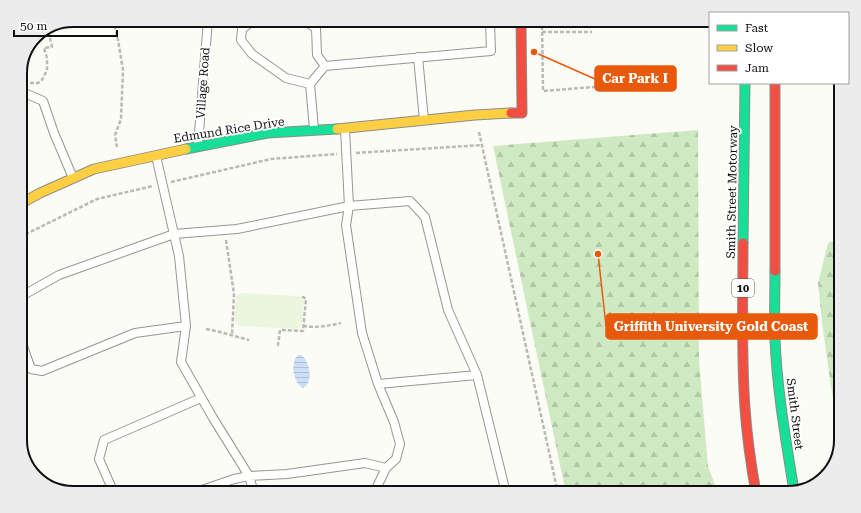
<svg xmlns="http://www.w3.org/2000/svg" width="861" height="513" viewBox="0 0 861 513" font-family="'Roboto Serif',serif">
<style>
.forest{fill:url(#forest-firs)}
.pitch{fill:#ecf6df}
.water{fill:url(#water-rules)}
.lines{fill:none;stroke-linecap:round;stroke-linejoin:round}
.lane-casing{stroke:#969694;stroke-width:10}
.fast-casing{stroke:#8d8d8a;stroke-width:11}
.slow-casing{stroke:#8d8d8a;stroke-width:11}
.jam-casing{stroke:#8d8d8a;stroke-width:11}
.path{stroke:#b9b9b8;stroke-width:2.5;stroke-dasharray:4 2;stroke-linecap:butt}
.lane{stroke:#fffffe;stroke-width:8}
.fast{stroke:#16e098;stroke-width:9}
.slow{stroke:#ffcf43;stroke-width:9}
.jam{stroke:#f24e42;stroke-width:9}
.labels{text-anchor:middle;dominant-baseline:central;stroke-width:4;stroke-linejoin:round;paint-order:stroke}
.shield{fill:#fff;stroke:#585858;stroke-width:1}
.shield-label{font-size:11px;font-weight:bold;fill:#101010}
.street-label{font-size:12px;fill:#101010;stroke:#fff}
.rim{fill:none;stroke:#101010;stroke-width:2}
.leader{fill:none;stroke:#e8590c;stroke-width:1.5}
.callout-dot{fill:#e8590c;stroke:#fff;stroke-width:1.5}
.callout{fill:#e8590c;stroke:#e8590c;stroke-width:1.5}
.callout-label{font-size:13px;text-anchor:middle;font-weight:bold;fill:#fff}
</style>
<defs>
<pattern id="forest-firs" width="22" height="20" patternUnits="userSpaceOnUse"><rect width="22" height="20" fill="#cfeac3"/><path d="M5 1l3.5 6h-7zM16 11l3.5 6h-7z" fill="#b1c8a6"/></pattern>
<pattern id="water-rules" width="6" height="5" patternUnits="userSpaceOnUse"><rect width="6" height="5" fill="#ccdff7"/><path d="M0 2.5h6" fill="none" stroke="#aebed3"/></pattern>
</defs>
<rect width="100%" height="100%" fill="#fcfcf6"/>
<path class="forest" d="M 698,130 L 699,361 L 708,466 L 718,493 L 566,493 L 493,146 Z
M 835,240 L 841,252 L 841,433 L 831,387 L 822,322 L 818,283 L 828,243 Z
M 20,428 L 32,472 L 27,467 L 20,443 Z"/>
<path class="pitch" d="M 241,293 L 299,296 L 304,301 L 302,325 L 298,329 L 239,326 L 234,320 L 236,297 Z"/>
<path class="water" d="M 298,355 L 301,355 C 310,361 314,383 303,388 C 293,383 290,362 298,355 Z"/>
<g class="lines">
<g class="lane-casing">
<path id="lane" d="M 418,57 L 424,120
M 310,84 L 286,78 L 252,54 L 241,40 L 242,29 L 251,22 L 308,23 L 316,28 L 317,55 L 325,66
M 20,91 L 43,101 L 54,133 L 73,178
M 314,129 L 310,84 L 325,66 L 491,51 L 490,20
M 345,129 L 349,206 L 346,225 L 362,333 L 378,384 L 394,422 L 400,444 L 396,459 L 386,468 L 376,489 L 376,493
M 198,145 L 208,20
M 156,156 L 179,256 L 186,326 L 181,362 L 213,418 L 249,476 L 254,493
M 20,297 L 59,275 L 174,234 L 237,229 L 349,206 L 410,201 L 425,217 L 448,310 L 477,375 L 506,493
M 20,338 L 31,369 L 42,371 L 135,333 L 186,326
M 378,384 L 477,375
M 114,493 L 99,459 L 104,440 L 201,398
M 193,493 L 234,479 L 249,476 L 287,474 L 365,463 L 386,468"/>
</g>
<g class="fast-casing">
<path id="fast" d="M 186,149 L 268,133 L 337,129
M 743,243 L 745,83
M 775,271 C 775,294 774,316 775,339 C 777,390 786,441 794,491"/>
</g>
<g class="slow-casing">
<path id="slow" d="M 337,129 L 475,115 L 511,113
M 20,204 L 40,193 L 94,169 L 186,149"/>
</g>
<g class="jam-casing">
<path id="jam" d="M 775,83 L 775,271
M 511,113 L 522,113 L 521,20
M 743,243 C 743,298 741,353 745,408 C 747,437 751,465 756,493"/>
</g>
<path class="path" d="M 112,20 L 117,34 L 123,70 L 121,119 L 115,135 L 117,147
M 542,20 L 543,91 L 658,82
M 542,32 L 592,32
M 599,70 L 600,86
M 30,83 L 38,83 L 42,80 L 47,70 L 47,58 L 44,48 L 52,47 L 48,30
M 479,132 L 558,493
M 356,153 L 482,145
M 171,182 L 271,159 L 337,154
M 20,237 L 97,199 L 153,186
M 226,240 L 234,294 L 232,335
M 303,326 C 316,328 328,326 341,323
M 206,329 L 220,332 L 249,340
M 277,345 L 278,345 L 280,330 L 303,331 L 306,299 L 303,297 L 302,299"/>
<use href="#lane" class="lane"/>
<use href="#fast" class="fast"/>
<use href="#slow" class="slow"/>
<use href="#jam" class="jam"/>
</g>
<g class="labels">
<rect class="shield" x="732" y="279" width="22" height="18" rx="3"/>
<g class="shield-label">
<text x="743" y="288">10</text>
</g>
<g class="street-label">
<text transform="translate(203 83) rotate(-86)">Village Road</text>
<text transform="translate(229 130) rotate(-9)">Edmund Rice Drive</text>
<text transform="translate(732 192) rotate(-89)">Smith Street Motorway</text>
<text transform="translate(795 414) rotate(83)">Smith Street</text>
</g>
</g>
<path d="M0 0H861V513H0ZM73 27H788A46 46 0 0 1 834 73V440A46 46 0 0 1 788 486H73A46 46 0 0 1 27 440V73A46 46 0 0 1 73 27Z" fill="#ececec" fill-rule="evenodd"/>
<path class="rim" d="M73 27H788A46 46 0 0 1 834 73V440A46 46 0 0 1 788 486H73A46 46 0 0 1 27 440V73A46 46 0 0 1 73 27Z"/>
<path class="leader" d="M534 52L595 79M598 254L606 326"/>
<g class="callout-dot">
<circle cx="534" cy="52" r="4"/>
<circle cx="598" cy="254" r="4"/>
</g>
<g class="callout">
<rect x="595" y="66" width="81" height="25" rx="4"/>
<rect x="606" y="314" width="211" height="25" rx="4"/>
</g>
<g class="callout-label">
<text x="635" y="83">Car Park I</text>
<text x="711" y="331">Griffith University Gold Coast</text>
</g>
<rect x="709" y="12" width="140" height="72" fill="#ffffff" stroke="#9f9f9f"/>
<rect x="717" y="25" width="20" height="6" fill="#16e098" stroke="#9f9f9f"/>
<text x="745" y="32" font-size="12" fill="#101010">Fast</text>
<rect x="717" y="45" width="20" height="6" fill="#ffcf43" stroke="#9f9f9f"/>
<text x="745" y="52" font-size="12" fill="#101010">Slow</text>
<rect x="717" y="65" width="20" height="6" fill="#f24e42" stroke="#9f9f9f"/>
<text x="745" y="72" font-size="12" fill="#101010">Jam</text>
<path d="M14 30v6h103v-6" fill="none" stroke="#101010" stroke-width="2"/>
<text x="20" y="30" font-size="12" fill="#101010" stroke="#ffffff" stroke-width="3" paint-order="stroke">50 m</text>
</svg>
